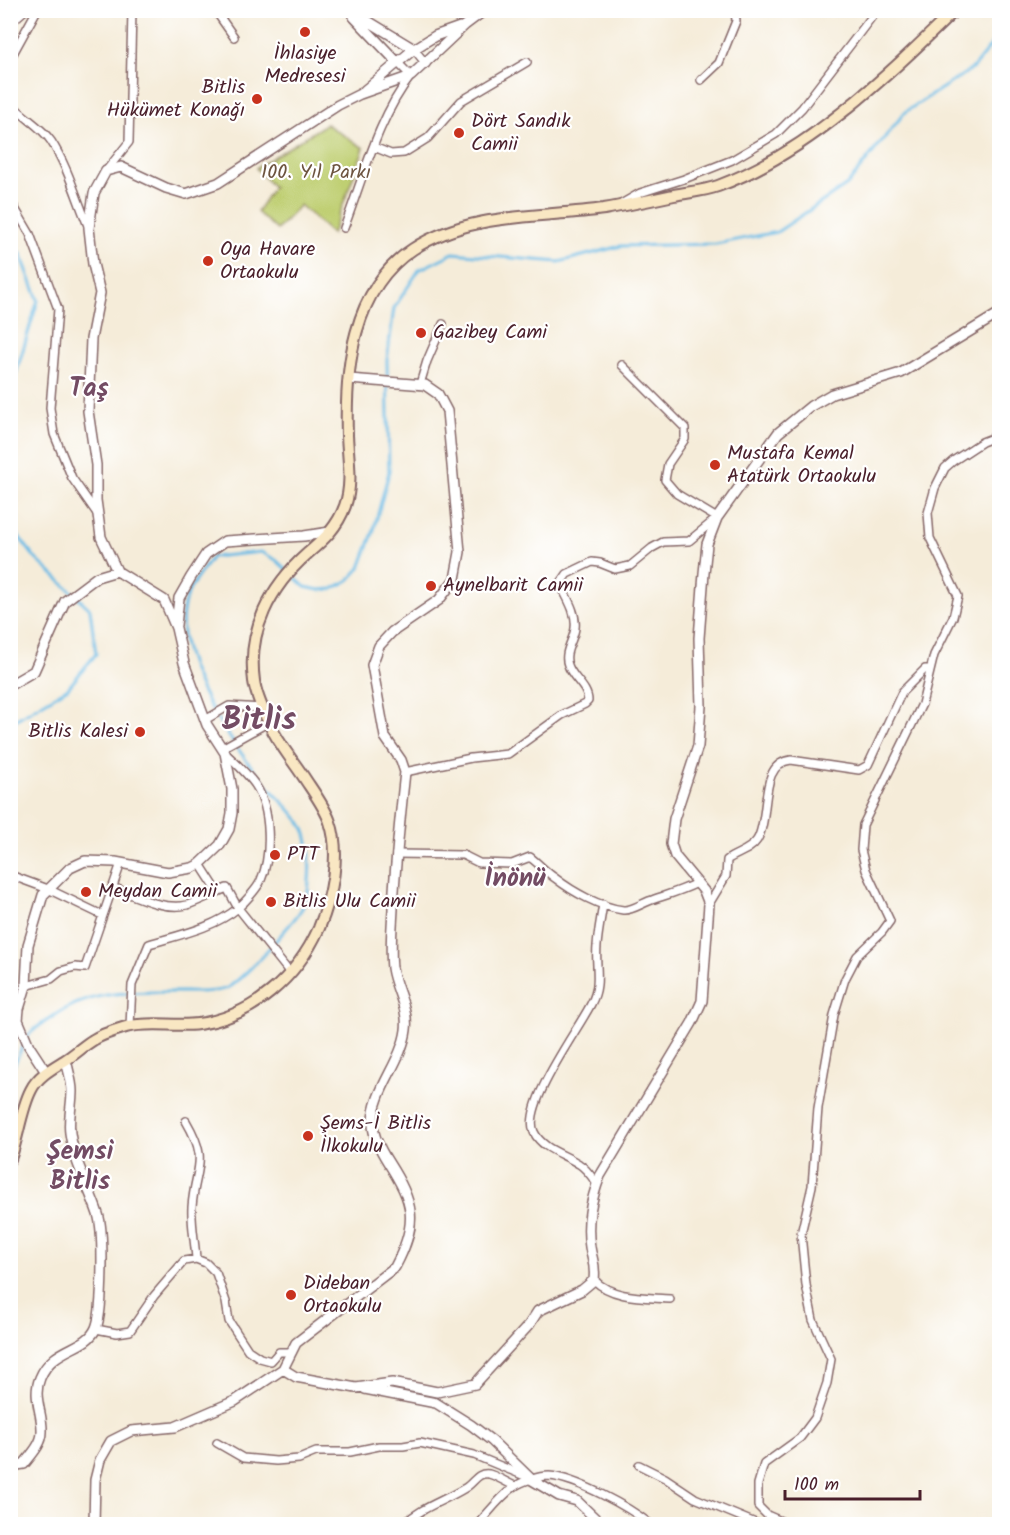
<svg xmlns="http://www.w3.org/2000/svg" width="1010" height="1535" viewBox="0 0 1010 1535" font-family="Kalam,sans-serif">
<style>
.green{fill:#bfcf72;stroke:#84774e;stroke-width:1.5}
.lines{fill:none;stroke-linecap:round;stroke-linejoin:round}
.stream{stroke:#69bbe5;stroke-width:3}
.minor-casing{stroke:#866768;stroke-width:10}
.tertiary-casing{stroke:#866768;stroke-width:12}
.secondary-casing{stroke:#866768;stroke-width:14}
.minor{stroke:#fff;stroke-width:7}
.tertiary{stroke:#fff;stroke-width:9}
.secondary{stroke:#f9e7c3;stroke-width:10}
.poi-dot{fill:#c8321e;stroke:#fff;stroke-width:2}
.labels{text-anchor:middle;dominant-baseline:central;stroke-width:4.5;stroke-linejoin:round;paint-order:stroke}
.poi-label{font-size:20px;fill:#4a1f2b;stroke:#fff;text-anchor:start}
.park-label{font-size:20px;fill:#6d5440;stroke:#fff}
.district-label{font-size:26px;font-weight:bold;fill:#734c64;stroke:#fff}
.town-label{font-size:32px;font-weight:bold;fill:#734c64;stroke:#fff}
</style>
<rect width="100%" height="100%" fill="#fff"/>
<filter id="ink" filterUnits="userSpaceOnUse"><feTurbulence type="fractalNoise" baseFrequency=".0167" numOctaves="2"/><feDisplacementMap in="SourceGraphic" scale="12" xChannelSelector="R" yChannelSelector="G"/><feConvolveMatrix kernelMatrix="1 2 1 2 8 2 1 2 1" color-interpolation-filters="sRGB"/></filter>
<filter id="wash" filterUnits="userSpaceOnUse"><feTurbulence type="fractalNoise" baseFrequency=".008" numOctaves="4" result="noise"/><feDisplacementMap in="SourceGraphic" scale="24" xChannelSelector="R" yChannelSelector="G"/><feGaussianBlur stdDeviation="1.35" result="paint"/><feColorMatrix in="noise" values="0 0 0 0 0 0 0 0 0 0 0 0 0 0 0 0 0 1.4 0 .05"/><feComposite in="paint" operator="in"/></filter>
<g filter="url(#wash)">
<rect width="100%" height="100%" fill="#f5ecd9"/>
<path class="green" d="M 326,124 L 364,148 L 332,234 L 300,205 L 277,230 L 257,212 L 273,187 L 256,168 Z"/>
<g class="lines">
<path class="stream" d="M 10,246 L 20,252 L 38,300 L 10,393
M 10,525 L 36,559 L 72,592
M 10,723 L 68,688 L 96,654 L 90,609 L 76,596
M 10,976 L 16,990 L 10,1004
M 27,1037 C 32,1030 40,1025 48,1020 C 89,989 132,992 182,992 C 193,992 216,993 227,988 C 243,979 266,952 279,937 C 289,925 306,909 308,892 C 310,874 312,842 302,825 C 293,810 274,795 263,781 C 228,739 161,648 189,591 C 195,579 205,568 212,557 L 261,552 L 276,560 L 305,587 L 319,590 L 333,589 L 349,580 L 360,568 L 373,533 L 389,472 L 387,360 L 394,308 L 419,270 L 453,253 L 559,262 L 621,246 L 716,244 L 777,232 L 847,185 L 905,112 L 972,69 L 1000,34
M 10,1047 L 14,1064
M 14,1065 L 24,1043"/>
</g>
</g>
<g filter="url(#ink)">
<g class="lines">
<g class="minor-casing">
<path id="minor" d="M 215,10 L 234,37
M 10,23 L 25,10
M 414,49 L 426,64
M 10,59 L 37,10
M 701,80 L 719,63 L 736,21 L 735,10
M 10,102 C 22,117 40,125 51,141 C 68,167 77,200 89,228
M 374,147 L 391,154 L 404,153 L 428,138 L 461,101 L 527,62
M 106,171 L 129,142 L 132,10
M 10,200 L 30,234 L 58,309 L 50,408 L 54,434 L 72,478 L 98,515
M 621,204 L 640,193 L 684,179 L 732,160 L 776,134 L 802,108 L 877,10
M 344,228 C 363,179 378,117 411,76 L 398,63
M 420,384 L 427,361 L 443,324
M 205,720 L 229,706 L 262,708
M 222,748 L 269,722
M 405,772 L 471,758 L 508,754 L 562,715 L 585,704 L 588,701 C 588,687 572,678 568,665 C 563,652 574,640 575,628 C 577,613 567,598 560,584 L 567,574 L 592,562 L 600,563 L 615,569 L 630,566 L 652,548 L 663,542 L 689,541 L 717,518 L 677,494 L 665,480 L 668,464 L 685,439 L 685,428 L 622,365
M 396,854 L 463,855 L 479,863 L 512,864 L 530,857 C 539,864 546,872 555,878 C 573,892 600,907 623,910 C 631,911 641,904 649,901 C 666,895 681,891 697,883
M 200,864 L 218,892
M 10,875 L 48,889 L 102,915
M 112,887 C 134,895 163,911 187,905 C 200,901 214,893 227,888 L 238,908 L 290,973
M 709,904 L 726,876 L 727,860 C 736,853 750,851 757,840 C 771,817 758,763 791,760 L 859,770 L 868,765 L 902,692 L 925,669 L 930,669
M 26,986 L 51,979 L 61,971 L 75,967 L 85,968 L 121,863
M 10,1025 L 18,1020
M 130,1026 L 132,985 L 149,944 C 179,935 214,928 238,908 C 245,902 258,888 261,880 C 272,855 271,809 256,786 C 248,774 236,763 225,753
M 186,1121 C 210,1162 195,1166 192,1207 C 191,1224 195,1242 196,1259
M 597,1184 C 592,1177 586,1168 579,1164 C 564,1154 542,1149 534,1132 C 522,1105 578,1030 591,1004 C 602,984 595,967 597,946 C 598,932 601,918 603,904
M 594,1280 C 613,1299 645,1297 670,1299
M 96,1329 L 117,1333 L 130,1331 L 154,1296 L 184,1261 L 196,1259 L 206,1263 L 216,1273 L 226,1302 L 229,1321 L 248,1350 L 260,1358 L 271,1361 L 279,1352 L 292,1352
M 217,1443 L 243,1458 L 276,1461 L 299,1459 L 316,1452 L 350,1452 L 379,1446 L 403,1446 L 420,1443 L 474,1455 L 527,1477
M 639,1465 L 665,1478 L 695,1498 L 758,1524
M 404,1524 C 422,1507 444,1501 465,1488 C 474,1483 477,1472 489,1474 C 497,1476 507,1483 515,1486
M 478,1524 C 489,1512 500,1497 514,1487 C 522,1481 539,1476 549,1476 C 576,1478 629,1507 650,1524
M 788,1524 L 767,1515 L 758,1506 L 758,1484 L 764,1464 L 800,1438 L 815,1418 L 827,1383 L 831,1359 L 813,1320 L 806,1285 L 801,1234 L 812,1186 L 818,1108 L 834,1015 L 845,979 L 857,956 L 882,932 L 890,921 L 866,870 L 861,850 L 863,825 L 922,704 L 934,655 L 953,617 L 958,596 L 930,538 L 928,513 L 935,488 L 945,468 L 953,461 L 982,442 L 1000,435"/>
</g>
<g class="tertiary-casing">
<path id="tertiary" d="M 350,10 L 414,49
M 354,17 L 398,63
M 365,90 L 414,49 L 435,36 L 460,27
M 176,625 L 179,598 L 191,577 L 206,554 L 225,541 L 304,536 L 330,532
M 10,685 L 34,671 L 65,601 L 97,577 L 117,571
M 46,1072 L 29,1046 L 18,1020 L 19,1009 L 26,986 L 28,945 L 43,895 L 70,868 L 85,861 L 115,862 L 168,872 L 192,868 L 200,864 L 220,845 L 229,829 L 232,813 L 232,789 L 225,753 L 207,725 L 184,663 L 176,628 L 164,600 L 117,571 L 101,537 L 96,500 L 96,465 L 88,411 L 91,339 L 100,293 L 93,264 L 89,228 L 94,193 L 106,171 L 121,167 L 166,188 L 186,194 L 218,183 L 338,105 L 360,94 L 411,76 L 465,25 L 485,10
M 283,1369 L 296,1377 L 356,1388 L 392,1383 L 437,1392 L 475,1384 L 529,1325 L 538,1311 L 582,1290 L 594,1280 C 596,1264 592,1261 590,1247 C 586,1222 591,1200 600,1176 L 692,1023 L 702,1001 L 709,904 L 704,891 L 675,856 L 671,844 L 674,819 L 698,746 L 701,706 L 699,638 L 704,573 L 707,544 L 717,518 L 778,433 L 811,406 L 832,394 L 901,373 L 1000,313
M 365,1389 L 436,1403 L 471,1425 L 492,1441 L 532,1480 L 559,1496 L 577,1501 L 601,1524
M 10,1466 L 24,1464 C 31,1455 42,1444 42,1432 C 43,1413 32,1397 40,1378 C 53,1346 86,1351 96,1328 C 103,1312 104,1231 98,1214 C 89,1187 74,1162 70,1133 C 68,1119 72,1105 72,1091 C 72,1081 68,1070 66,1060
M 94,1524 L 95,1480 L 100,1460 L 111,1441 L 131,1431 L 175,1427 L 235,1401 L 283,1369 L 296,1343 L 395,1267 C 419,1222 414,1203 388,1162 C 381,1151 373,1136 373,1124 C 372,1092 402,1062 406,1030 C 409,1008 395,989 392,968 C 390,949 392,928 393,909 C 395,863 400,818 405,772 L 401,760 L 385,737 L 372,665 L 379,646 L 392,632 L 439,600 L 455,579 L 460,552 L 447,411 L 438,394 L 425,385 L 349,379"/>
</g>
<g class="secondary-casing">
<path id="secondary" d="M 10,1159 C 18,1138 21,1109 31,1090 C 38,1076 51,1069 64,1061 C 74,1055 83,1046 93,1040 C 102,1034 116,1030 126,1027 C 149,1021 175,1027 198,1024 C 253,1017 297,977 319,928 C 332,897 341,854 330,822 C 325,807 312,790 303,776 C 291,758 278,743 269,723 C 263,710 256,696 254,681 C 247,631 270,587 307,554 C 323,540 337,528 345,506 C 353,483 348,459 347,435 C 345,369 352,289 413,249 C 470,212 539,218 604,209 C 627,205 651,200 674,195 C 689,192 704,191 718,186 C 808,153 887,76 955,10"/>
</g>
<use href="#minor" class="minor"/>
<use href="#tertiary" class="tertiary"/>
<use href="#secondary" class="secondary"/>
</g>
</g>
<g class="poi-dot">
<circle cx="305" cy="32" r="6"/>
<circle cx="257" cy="99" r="6"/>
<circle cx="459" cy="133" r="6"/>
<circle cx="208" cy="261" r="6"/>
<circle cx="421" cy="333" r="6"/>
<circle cx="715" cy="465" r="6"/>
<circle cx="431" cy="586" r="6"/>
<circle cx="140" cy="732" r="6"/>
<circle cx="275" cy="855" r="6"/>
<circle cx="86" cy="892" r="6"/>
<circle cx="271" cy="902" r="6"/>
<circle cx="308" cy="1136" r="6"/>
<circle cx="291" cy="1295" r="6"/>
</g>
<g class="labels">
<g class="poi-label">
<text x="305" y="54" text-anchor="middle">İhlasiye<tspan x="305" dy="23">Medresesi</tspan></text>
<text x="245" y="88" text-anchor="end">Bitlis<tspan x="245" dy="23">Hükümet Konağı</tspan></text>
<text x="471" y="122">Dört Sandık<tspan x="471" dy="23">Camii</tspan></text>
<text x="220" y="250">Oya Havare<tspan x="220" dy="23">Ortaokulu</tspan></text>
<text x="433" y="333">Gazibey Cami</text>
<text x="727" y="454">Mustafa Kemal<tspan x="727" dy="23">Atatürk Ortaokulu</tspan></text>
<text x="443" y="586">Aynelbarit Camii</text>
<text x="128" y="732" text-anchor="end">Bitlis Kalesi</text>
<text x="287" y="855">PTT</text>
<text x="98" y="892">Meydan Camii</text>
<text x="283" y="902">Bitlis Ulu Camii</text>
<text x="320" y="1124">Şems-İ Bitlis<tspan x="320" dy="23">İlkokulu</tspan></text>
<text x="303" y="1284">Dideban<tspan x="303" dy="23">Ortaokulu</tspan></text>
</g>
<g class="park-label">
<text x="316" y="173">100. Yıl Parkı</text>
</g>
<g class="district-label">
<text x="89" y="389">Taş</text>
<text x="515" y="879">İnönü</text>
<text x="80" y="1152">Şemsi<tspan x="80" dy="30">Bitlis</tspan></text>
</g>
<g class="town-label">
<text x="259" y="720">Bitlis</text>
</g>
</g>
<rect width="1010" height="1535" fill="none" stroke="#fff" stroke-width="36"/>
<path d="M785 1490v9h135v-9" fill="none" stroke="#4a1f2b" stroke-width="3"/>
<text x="794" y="1490" font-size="18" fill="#4a1f2b" stroke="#ffffff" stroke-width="4.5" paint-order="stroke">100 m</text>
</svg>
